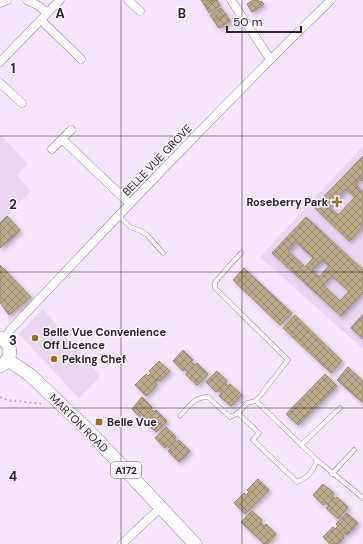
<svg xmlns="http://www.w3.org/2000/svg" width="363" height="544" viewBox="0 0 363 544" font-family="'DM Sans',sans-serif">
<style>
.built{fill:#e8d6f3}
.building{fill:url(#building-cross-hatch);stroke:#988668;fill-rule:evenodd;filter:url(#shadow)}
.lines{fill:none;stroke-linecap:round;stroke-linejoin:round}
.lane-casing{stroke:#917e9b;stroke-width:5}
.street-casing{stroke:#917e9b;stroke-width:9}
.primary-casing{stroke:#917e9b;stroke-width:14}
.path{stroke:#b8aabf;stroke-width:2;stroke-dasharray:2 3;stroke-linecap:butt}
.lane{stroke:#fff;stroke-width:4}
.street{stroke:#fff;stroke-width:8}
.primary{stroke:#fff;stroke-width:13}
.grid{fill:none;stroke:#2b232f;stroke-width:1;stroke-opacity:0.55}
.poi-dot{fill:#9a701d;stroke:#fbf7fe;stroke-width:1.5}
.labels{text-anchor:middle;dominant-baseline:central;stroke-width:3;stroke-linejoin:round;paint-order:stroke}
.shield{fill:#fbf7fe;stroke:#69636d;stroke-width:1}
.shield-label{font-size:10px;font-weight:bold;fill:#2b232f}
.street-label{font-size:11px;fill:#2b232f;stroke:#fbf7fe}
.poi-label{font-size:11px;font-weight:bold;fill:#2b232f;stroke:#fbf7fe;text-anchor:start}
.grid-label{font-size:13px;text-anchor:middle;font-weight:bold;fill:#2b232f;stroke:#fbf7fe;stroke-width:3;stroke-linejoin:round;paint-order:stroke}
</style>
<defs>
<pattern id="building-cross-hatch" width="8" height="8" patternUnits="userSpaceOnUse"><rect width="8" height="8" fill="#bdaa8b"/><path d="M0 0l8 8M0 8l8-8" fill="none" stroke="#9a8a72"/></pattern>
<filter id="shadow"><feDropShadow dx="2.5" dy="2.5" stdDeviation="2" flood-color="#0004"/></filter>
</defs>
<rect width="100%" height="100%" fill="#f5e5fe"/>
<path class="built" d="M 0,134 L 28,164 L 17,175 L 31,191 L 7,216 L 20,230 L 12,238 L 0,248 Z
M 363,146 L 363,349 L 260,257 Z
M 43,309 L 100,376 L 79,398 L 19,334 Z"/>
<path class="building" d="M 201,0 L 214,0 L 205,6 Z
M 214,0 L 217,0 L 220,6 L 209,13 L 205,6 Z
M 253,0 L 258,0 L 260,2 L 261,1 L 264,4 L 252,12 L 247,4 Z
M 221,8 L 226,14 L 214,21 L 210,15 Z
M 226,14 L 230,21 L 219,28 L 214,21 Z
M 363,156 L 363,181 L 360,178 L 355,184 L 363,192 L 363,226 L 349,241 L 314,207 ZM 346,189 L 355,197 L 338,215 L 329,207 Z
M 7,216 L 20,230 L 12,238 L 0,248 L 0,223 Z
M 306,217 L 363,270 L 363,292 L 341,316 L 272,253 ZM 296,242 L 313,258 L 305,267 L 288,251 ZM 322,260 L 329,266 L 319,277 L 312,270 ZM 332,276 L 349,291 L 340,301 L 323,285 Z
M 0,265 L 31,297 L 9,315 L 0,302 Z
M 244,268 L 292,313 L 280,325 L 233,280 Z
M 363,314 L 363,339 L 351,328 Z
M 295,315 L 342,361 L 331,373 L 283,328 Z
M 183,350 L 193,360 L 191,362 L 195,365 L 197,363 L 208,374 L 197,385 L 186,375 L 188,372 L 185,369 L 183,371 L 173,361 Z
M 159,361 L 170,371 L 160,381 L 158,379 L 155,383 L 157,385 L 146,396 L 135,385 L 146,374 L 148,376 L 151,373 L 149,371 Z
M 348,367 L 363,381 L 363,403 L 337,380 Z
M 217,371 L 227,381 L 225,383 L 228,386 L 230,384 L 242,395 L 231,406 L 219,396 L 222,393 L 219,390 L 216,392 L 206,382 Z
M 325,374 L 337,386 L 298,425 L 286,414 Z
M 142,397 L 152,407 L 150,409 L 154,412 L 156,410 L 167,421 L 156,432 L 145,422 L 147,419 L 144,416 L 141,418 L 132,409 Z
M 166,427 L 176,437 L 174,439 L 177,442 L 179,440 L 190,451 L 179,462 L 168,451 L 171,449 L 167,445 L 165,448 L 155,438 Z
M 258,479 L 269,490 L 245,514 L 234,503 L 244,493 L 246,495 L 249,492 L 247,490 Z
M 323,484 L 334,493 L 332,496 L 335,499 L 337,497 L 348,507 L 338,519 L 326,508 L 329,506 L 325,502 L 323,505 L 313,495 Z
M 252,511 L 262,520 L 260,522 L 264,526 L 266,524 L 276,534 L 267,544 L 264,544 L 241,522 Z
M 347,513 L 358,523 L 347,535 L 345,532 L 342,536 L 344,538 L 338,544 L 330,544 L 323,537 L 333,527 L 335,529 L 338,526 L 336,524 Z"/>
<g class="lines">
<g class="lane-casing">
<path id="lane" d="M 119,216 L 130,227 L 141,231 L 147,235 L 163,253
M 241,253 L 215,282 L 215,288 L 288,360 L 256,401 L 317,460 L 363,498
M 256,401 L 247,403 L 238,413 L 259,433 L 253,440 L 297,482 C 308,477 313,472 317,460
M 180,416 C 188,407 194,397 208,397 L 230,417 L 238,413
M 301,445 L 340,408
M 332,474 L 354,450"/>
</g>
<g class="street-casing">
<path id="street" d="M 27,0 L 39,6 L 47,13
M 128,0 L 140,11
M 231,0 L 270,59
M 0,3 L 7,0
M 41,20 L 81,59
M 0,62 L 60,0
M 0,83 L 22,103
M 62,139 L 130,204
M 52,149 L 71,130
M 4,340 L 11,329 C 116,218 221,107 331,0
M 122,544 L 161,507"/>
</g>
<g class="primary-casing">
<path id="primary" d="M 0,338 C 13,344 13,360 0,366
M 8,360 L 30,375 L 89,431 L 195,544"/>
</g>
<path class="path" d="M 0,397 L 8,400 L 44,404"/>
<use href="#lane" class="lane"/>
<use href="#street" class="street"/>
<use href="#primary" class="primary"/>
</g>
<path class="grid" d="M 121,0 L 121,544M 242,0 L 242,544M 0,136 L 363,136M 0,272 L 363,272M 0,408 L 363,408"/>
<g class="poi-dot">
<path d="M335 196h4v4h4v4h-4v4h-4v-4h-4v-4h4z"/>
<circle cx="35" cy="338" r="4"/>
<circle cx="54" cy="359" r="4"/>
<rect x="95" y="418" width="8" height="8" rx="2"/>
</g>
<g class="labels">
<rect class="shield" x="111" y="462" width="30" height="16" rx="3"/>
<g class="shield-label">
<text x="126" y="470">A172</text>
</g>
<g class="street-label">
<text transform="translate(157 160) rotate(-46)">BELLE VUE GROVE</text>
<text transform="translate(79 423) rotate(45)">MARTON ROAD</text>
</g>
<g class="poi-label">
<text x="328" y="202" text-anchor="end">Roseberry Park</text>
<text x="43" y="332">Belle Vue Convenience<tspan x="43" dy="13">Off Licence</tspan></text>
<text x="62" y="359">Peking Chef</text>
<text x="107" y="422">Belle Vue</text>
</g>
</g>
<g class="grid-label">
<text x="60" y="18">A</text>
<text x="182" y="18">B</text>
<text x="13" y="73">1</text>
<text x="13" y="209">2</text>
<text x="13" y="345">3</text>
<text x="13" y="481">4</text>
</g>
<path d="M227 26v6h74v-6" fill="none" stroke="#2b232f" stroke-width="2"/>
<text x="233" y="26" font-size="12" fill="#2b232f" stroke="#fbf7fe" stroke-width="3" paint-order="stroke">50 m</text>
</svg>
